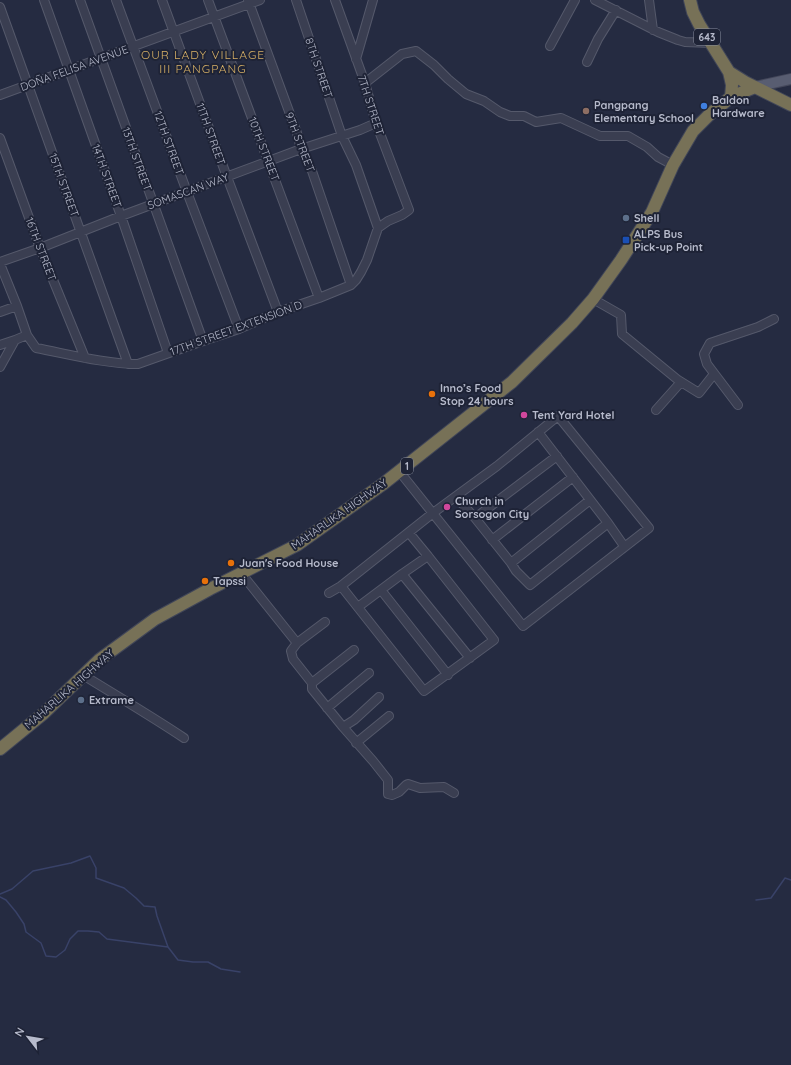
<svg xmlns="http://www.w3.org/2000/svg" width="791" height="1065" viewBox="0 0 791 1065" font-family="Quicksand,sans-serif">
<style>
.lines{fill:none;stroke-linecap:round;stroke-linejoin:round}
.stream{stroke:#394268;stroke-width:1.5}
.minor-casing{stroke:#55596b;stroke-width:10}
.major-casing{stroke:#43475a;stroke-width:12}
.highway-casing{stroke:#414658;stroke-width:14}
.minor{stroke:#3a3e51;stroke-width:8}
.major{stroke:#585d71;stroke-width:10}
.highway{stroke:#777157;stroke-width:12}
.shop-dot{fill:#3f7fe0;stroke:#1e2336;stroke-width:1.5}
.education-dot{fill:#8d6e63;stroke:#1e2336;stroke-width:1.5}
.service-dot{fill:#5c6f8a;stroke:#1e2336;stroke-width:1.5}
.transit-dot{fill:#1a4fb4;stroke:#1e2336;stroke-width:1.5}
.food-dot{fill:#e8710a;stroke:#1e2336;stroke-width:1.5}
.hotel-dot{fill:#d1479c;stroke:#1e2336;stroke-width:1.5}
.labels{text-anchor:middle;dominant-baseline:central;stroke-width:4;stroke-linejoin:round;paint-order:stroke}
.shield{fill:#1e2336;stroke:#888d9e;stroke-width:1}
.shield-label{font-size:10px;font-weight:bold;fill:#b6bacb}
.street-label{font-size:11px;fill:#b6bacb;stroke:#1e2336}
.poi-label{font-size:11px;font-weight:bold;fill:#b6bacb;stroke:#1e2336;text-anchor:start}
.neighbourhood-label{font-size:12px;letter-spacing:1px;fill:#d7b066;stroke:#1e2336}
</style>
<rect width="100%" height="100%" fill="#252b41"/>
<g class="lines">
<path class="stream" d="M 0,894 L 12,889 L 33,871 L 71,863 L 90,856 L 96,868 L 96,878 L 124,888 L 136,898 L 144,906 L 155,907 L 157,916 L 168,947
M 0,897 L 6,900 L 16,912 L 24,924 L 26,932 L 41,943 L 46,956 L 56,957 L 65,950 L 70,939 L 78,931 L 88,931 L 99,932 L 107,939 L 168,947 L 178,960 L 193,962 L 208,962 L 221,969 L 240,972
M 756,900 L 771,898 L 785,878 L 791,880"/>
<g class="minor-casing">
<path id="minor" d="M 44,0 L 121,216 L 168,353
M 80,0 L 203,341
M 116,0 L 187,192 L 239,329
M 162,0 L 227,177 L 278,312
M 208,0 L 319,298
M 248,0 L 297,133 L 301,149 L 312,171 L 351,285
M 296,0 L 342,136 L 356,165 L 378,228
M 595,0 L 658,32 L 678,40 L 685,42 L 711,43
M 649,0 L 653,30
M 0,7 L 128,364
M 550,46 L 575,0
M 356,59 L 373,0
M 587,62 L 598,39 L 616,10
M 365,83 L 402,54 L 416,51 L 434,65 L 448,79 L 466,94 L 484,101 L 500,112 L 510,116 L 524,116 L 536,122 L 561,118 L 600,136 L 628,136 L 647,147 L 658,157 L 673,165
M 0,95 L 260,0
M 0,138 L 40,248 L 85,358
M 0,262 L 40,248 L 121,216 L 301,149 L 360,130 L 376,123
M 0,264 L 17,306 L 27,335 L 36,348 C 68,354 106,364 138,364 L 203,341 L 239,329 L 278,312 L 319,298 L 351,285 L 356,280 L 361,272 L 367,260 L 378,228 L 388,221 L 402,215 L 409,210 L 376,123 L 365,83 L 335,0
M 593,299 L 621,315 L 622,334 L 678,380 L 699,393 L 714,374
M 0,312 L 17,306
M 0,345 L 15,340
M 0,367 L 15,340 L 27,335
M 738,405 L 707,364 L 704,354 L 710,343 L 758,327 L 774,319
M 656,410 L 681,382
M 538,432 L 608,523 L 530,585 L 516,571 L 511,563 L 590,500
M 456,497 L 475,518 L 511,563
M 475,518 L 557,456
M 608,523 L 624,546
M 492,540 L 573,477
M 241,573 L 297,643
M 402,574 L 470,658
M 341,586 L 424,691 L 494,640 L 428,556 L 409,533
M 381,590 L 448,675
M 329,593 L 341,586 L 433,513 L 497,466 L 558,416 L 649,528 L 523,626 L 399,471
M 358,607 L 402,574 L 428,556
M 325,622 L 297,643 L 291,651 L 293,659 L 312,683 L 354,650
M 83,675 C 117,696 151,716 184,738
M 312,683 L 312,689 L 343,727 L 354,720 L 379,697
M 327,708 L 369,673
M 343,727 L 373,761 L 388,780 L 388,794 L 392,795 L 399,792 L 406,785 L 408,784 L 420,788 L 444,787 L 454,793
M 356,743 L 389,716"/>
</g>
<g class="major-casing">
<path id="major" d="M 755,87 L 791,79"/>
</g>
<g class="highway-casing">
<path id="highway" d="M 690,0 L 693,12 L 699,24 L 729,72 L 732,85 L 731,97
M 729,72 L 745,82 L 791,105
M 0,749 L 44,713 L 99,660 L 155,619 L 210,589 L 297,545 L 383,484 L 512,382 L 572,323 L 593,299 L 621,260 L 652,212 L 673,165 L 693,131 L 709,115 L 731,97 L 755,87"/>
</g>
<use href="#minor" class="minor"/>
<use href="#major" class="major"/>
<use href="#highway" class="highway"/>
</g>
<circle class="shop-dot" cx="704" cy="106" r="4"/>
<circle class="education-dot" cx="586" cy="111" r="4"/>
<g class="service-dot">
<circle cx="626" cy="218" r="4"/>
<circle cx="81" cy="700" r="4"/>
</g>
<rect class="transit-dot" x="622" y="236" width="8" height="8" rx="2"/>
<g class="food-dot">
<circle cx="432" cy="394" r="4"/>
<circle cx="231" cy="563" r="4"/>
<circle cx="205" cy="581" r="4"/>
</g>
<g class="hotel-dot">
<circle cx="524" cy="415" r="4"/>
<circle cx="447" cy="507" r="4"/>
</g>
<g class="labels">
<g class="shield">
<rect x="694" y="29" width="26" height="16" rx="3"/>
<rect x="401" y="458" width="12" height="16" rx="3"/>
</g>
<g class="shield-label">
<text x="707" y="37">643</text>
<text x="407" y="466">1</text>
</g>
<g class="street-label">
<text transform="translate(74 68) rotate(-20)">DOÑA FELISA AVENUE</text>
<text transform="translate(319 68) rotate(71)">8TH STREET</text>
<text transform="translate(371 105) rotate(72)">7TH STREET</text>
<text transform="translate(211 134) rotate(70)">11TH STREET</text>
<text transform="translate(300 142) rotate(69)">9TH STREET</text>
<text transform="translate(169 143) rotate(70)">12TH STREET</text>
<text transform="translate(264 149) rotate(69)">10TH STREET</text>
<text transform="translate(137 159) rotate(70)">13TH STREET</text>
<text transform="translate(107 176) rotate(70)">14TH STREET</text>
<text transform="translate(64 185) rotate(70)">15TH STREET</text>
<text transform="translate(188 191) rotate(-20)">SOMASCAN WAY</text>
<text transform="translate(41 249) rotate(69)">16TH STREET</text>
<text transform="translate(236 328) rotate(-20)">17TH STREET EXTENSION D</text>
<text transform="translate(339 514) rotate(-35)">MAHARLIKA HIGHWAY</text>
<text transform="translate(69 689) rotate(-41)">MAHARLIKA HIGHWAY</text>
</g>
<g class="poi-label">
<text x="712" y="100">Baldon<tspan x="712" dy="13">Hardware</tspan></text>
<text x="594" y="105">Pangpang<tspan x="594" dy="13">Elementary School</tspan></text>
<text x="634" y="218">Shell</text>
<text x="634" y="234">ALPS Bus<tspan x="634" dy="13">Pick-up Point</tspan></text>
<text x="440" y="388">Inno’s Food<tspan x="440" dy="13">Stop 24 hours</tspan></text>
<text x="532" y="415">Tent Yard Hotel</text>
<text x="455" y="501">Church in<tspan x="455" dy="13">Sorsogon City</tspan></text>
<text x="239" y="563">Juan's Food House</text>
<text x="213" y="581">Tapssi</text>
<text x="89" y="700">Extrame</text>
</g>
<g class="neighbourhood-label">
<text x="203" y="54">OUR LADY VILLAGE<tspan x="203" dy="14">III PANGPANG</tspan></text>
</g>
</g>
<g transform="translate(28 1037) rotate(301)" stroke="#1e2336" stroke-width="3" paint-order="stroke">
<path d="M0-3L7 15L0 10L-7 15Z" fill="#b6bacb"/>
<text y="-6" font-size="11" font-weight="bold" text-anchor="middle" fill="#b6bacb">N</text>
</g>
</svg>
